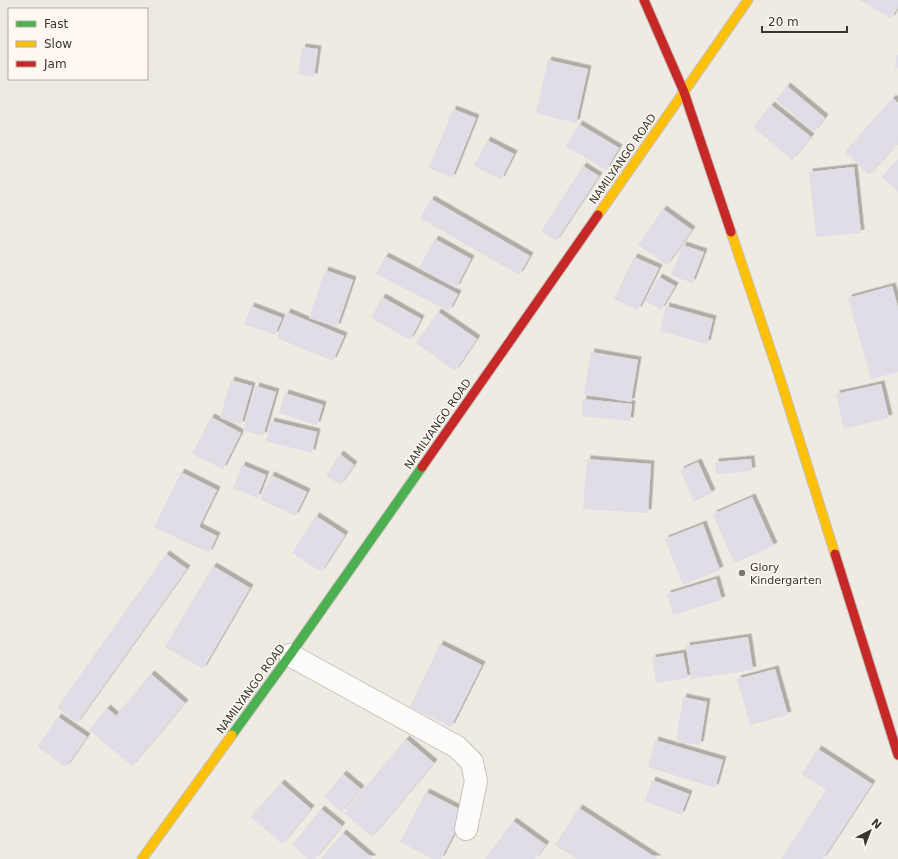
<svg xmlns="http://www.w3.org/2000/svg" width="898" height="859" viewBox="0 0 898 859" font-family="'DejaVu Sans',sans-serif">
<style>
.building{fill:#e0dde6;filter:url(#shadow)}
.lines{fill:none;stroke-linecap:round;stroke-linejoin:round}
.street-casing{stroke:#c6c2bc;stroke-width:24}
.fast-casing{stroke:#c6c2bc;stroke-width:11}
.slow-casing{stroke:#c6c2bc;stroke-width:11}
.jam-casing{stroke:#c6c2bc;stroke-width:11}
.street{stroke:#fdfcfb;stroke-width:22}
.fast{stroke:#4caf50;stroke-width:9}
.slow{stroke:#ffc107;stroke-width:9}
.jam{stroke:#c62828;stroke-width:9}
.poi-dot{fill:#78746e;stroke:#fef8f0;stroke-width:1.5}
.labels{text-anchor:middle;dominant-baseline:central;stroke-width:3;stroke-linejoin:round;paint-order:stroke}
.street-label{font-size:11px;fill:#38352f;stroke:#fef8f0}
.poi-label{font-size:11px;fill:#38352f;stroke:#fef8f0;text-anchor:start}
</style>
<defs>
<filter id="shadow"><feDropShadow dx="3.5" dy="-3.5" stdDeviation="0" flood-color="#0004"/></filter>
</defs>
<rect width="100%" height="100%" fill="#efeae2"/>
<path class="building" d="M 860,0 L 898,0 L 898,7 L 891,19 Z
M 302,47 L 318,49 L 314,77 L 298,74 Z
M 897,55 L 898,55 L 898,68 L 895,68 Z
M 548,60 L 588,69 L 576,123 L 536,113 Z
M 787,86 L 825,118 L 814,132 L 776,100 Z
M 893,98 L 898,103 L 898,143 L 869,175 L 845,152 Z
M 771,105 L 811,137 L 792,160 L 753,127 Z
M 453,109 L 476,118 L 452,178 L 429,168 Z
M 579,124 L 619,148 L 606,170 L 566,146 Z
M 487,140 L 514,154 L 501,180 L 474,166 Z
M 898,160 L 898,192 L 882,177 Z
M 583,166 L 599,176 L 556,241 L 541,231 Z
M 854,167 L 861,233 L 816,237 L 809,172 Z
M 431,199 L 530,256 L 519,275 L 420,218 Z
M 663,209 L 692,230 L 667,265 L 638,245 Z
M 435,239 L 471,259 L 456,288 L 419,268 Z
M 683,245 L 704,252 L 692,283 L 671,275 Z
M 385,256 L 458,294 L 449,311 L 376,274 Z
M 634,257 L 659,268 L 638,310 L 614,299 Z
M 325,270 L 353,280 L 337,327 L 309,318 Z
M 659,277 L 675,286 L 661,310 L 645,301 Z
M 892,286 L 898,307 L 898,372 L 871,379 L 848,298 Z
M 382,297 L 421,319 L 410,340 L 371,318 Z
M 251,306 L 282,318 L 275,335 L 244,324 Z
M 666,306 L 713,319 L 707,344 L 660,331 Z
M 287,312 L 344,336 L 333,361 L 277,338 Z
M 438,312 L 477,339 L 455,371 L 416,343 Z
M 591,352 L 638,360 L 631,402 L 584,394 Z
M 231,380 L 252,386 L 241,425 L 220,418 Z
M 881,384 L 889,418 L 844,429 L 836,394 Z
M 256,386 L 276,392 L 263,436 L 243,430 Z
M 285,393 L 323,405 L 317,425 L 279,413 Z
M 583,399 L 632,404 L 630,421 L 582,416 Z
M 211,417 L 241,433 L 223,469 L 192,454 Z
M 271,421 L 317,432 L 312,453 L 266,441 Z
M 340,454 L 354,465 L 340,485 L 326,475 Z
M 587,459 L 651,464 L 648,513 L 583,509 Z
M 751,459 L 752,471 L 716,474 L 715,462 Z
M 698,462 L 712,493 L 694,502 L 680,470 Z
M 242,465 L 266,475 L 257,498 L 233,488 Z
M 181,472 L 217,490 L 199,527 L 217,536 L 209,553 L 154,527 Z
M 271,475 L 307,492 L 295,516 L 260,499 Z
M 752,497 L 774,546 L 734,563 L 713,514 Z
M 316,516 L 345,535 L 321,572 L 292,553 Z
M 703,524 L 720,570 L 683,585 L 665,539 Z
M 166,554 L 187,569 L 77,723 L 57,708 Z
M 213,566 L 250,588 L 203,669 L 165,647 Z
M 716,579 L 722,600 L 673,615 L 667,594 Z
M 748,637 L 753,670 L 691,679 L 686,646 Z
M 440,644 L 482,665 L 451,727 L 410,707 Z
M 683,653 L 688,678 L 656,683 L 652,658 Z
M 775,669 L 788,715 L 750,725 L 737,679 Z
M 151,674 L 185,703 L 132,766 L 89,730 L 107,708 L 116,716 Z
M 683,697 L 707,702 L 700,745 L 676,742 Z
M 58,717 L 87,737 L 66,767 L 37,747 Z
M 406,739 L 434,763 L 372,837 L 344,813 Z
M 655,740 L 723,760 L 715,788 L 648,767 Z
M 818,749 L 872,784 L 823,859 L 781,859 L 826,790 L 801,774 Z
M 343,774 L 361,789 L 342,812 L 324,797 Z
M 652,780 L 689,794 L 681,815 L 645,801 Z
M 281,783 L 311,809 L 282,844 L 251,817 Z
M 426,792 L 465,812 L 441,859 L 433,859 L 400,842 Z
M 579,808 L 658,859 L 577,859 L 555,845 Z
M 321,809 L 342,826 L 315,859 L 308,859 L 292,845 Z
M 513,821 L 546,845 L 535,859 L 485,859 Z
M 343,833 L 373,859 L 321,859 Z"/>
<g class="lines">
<g class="street-casing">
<path id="street" d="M 290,655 L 457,747 L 472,762 L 476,781 L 466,829"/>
</g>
<g class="fast-casing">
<path id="fast" d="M 232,735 L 290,655 L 422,467"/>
</g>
<g class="slow-casing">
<path id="slow" d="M 598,215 L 748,0
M 731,232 L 778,372 L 835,554
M 142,859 L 232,735"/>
</g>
<g class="jam-casing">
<path id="jam" d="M 644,0 L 684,92 L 731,232
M 422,467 L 598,215
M 835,554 L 898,755"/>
</g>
<use href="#street" class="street"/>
<use href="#fast" class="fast"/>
<use href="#slow" class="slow"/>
<use href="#jam" class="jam"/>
</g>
<circle class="poi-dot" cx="742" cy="573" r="4"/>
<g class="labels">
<g class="street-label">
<text transform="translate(623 159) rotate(-55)">NAMILYANGO ROAD</text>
<text transform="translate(438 424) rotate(-55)">NAMILYANGO ROAD</text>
<text transform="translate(251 689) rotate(-54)">NAMILYANGO ROAD</text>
</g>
<g class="poi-label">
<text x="750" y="567">Glory<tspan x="750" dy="13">Kindergarten</tspan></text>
</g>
</g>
<rect x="8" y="8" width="140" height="72" fill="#fef8f0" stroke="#afaaa3"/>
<rect x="16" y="21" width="20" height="6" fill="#4caf50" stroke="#afaaa3"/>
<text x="44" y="28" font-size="12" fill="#38352f">Fast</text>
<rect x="16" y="41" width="20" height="6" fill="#ffc107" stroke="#afaaa3"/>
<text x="44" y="48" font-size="12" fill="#38352f">Slow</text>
<rect x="16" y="61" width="20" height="6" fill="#c62828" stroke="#afaaa3"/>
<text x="44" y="68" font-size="12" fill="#38352f">Jam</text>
<g transform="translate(870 831) rotate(42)" stroke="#fef8f0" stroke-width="3" paint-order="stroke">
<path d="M0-3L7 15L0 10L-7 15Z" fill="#38352f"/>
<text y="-6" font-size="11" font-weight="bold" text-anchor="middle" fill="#38352f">N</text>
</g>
<path d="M762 26v6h85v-6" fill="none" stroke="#38352f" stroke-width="2"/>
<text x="768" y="26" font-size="12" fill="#38352f" stroke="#fef8f0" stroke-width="3" paint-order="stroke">20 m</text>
</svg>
